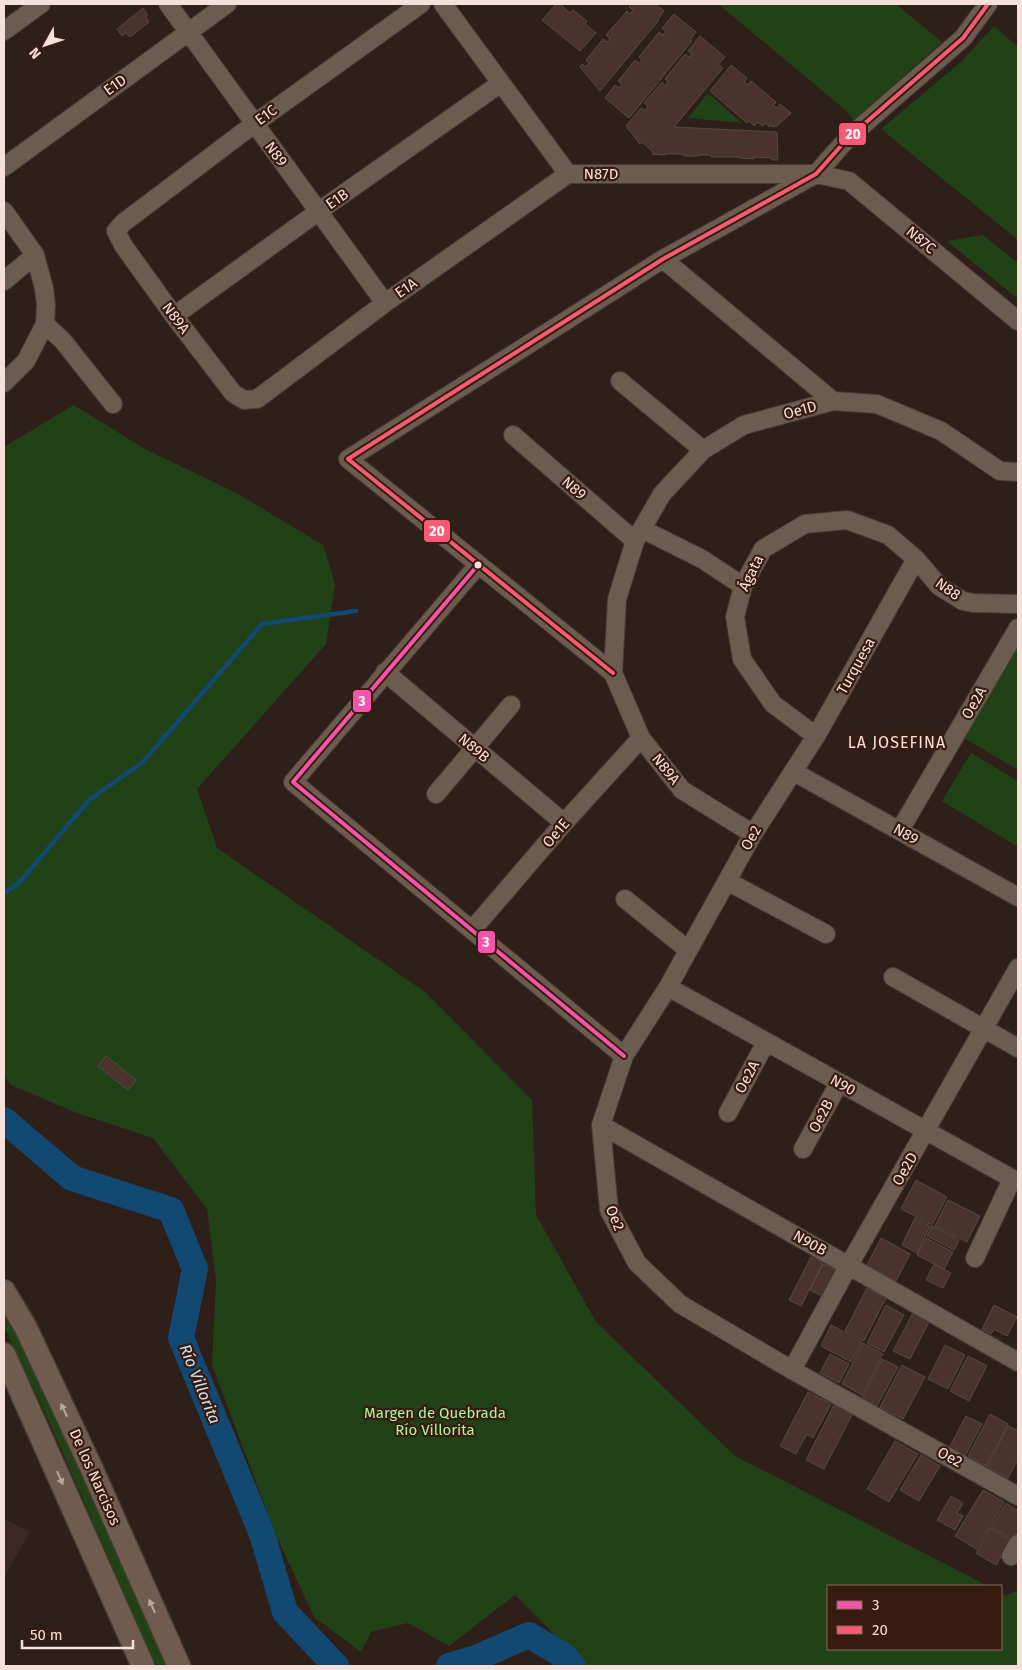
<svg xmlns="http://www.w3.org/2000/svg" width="1022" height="1670" viewBox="0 0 1022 1670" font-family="'Fira Sans',sans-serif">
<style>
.commercial{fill:#3c2923}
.green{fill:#214216}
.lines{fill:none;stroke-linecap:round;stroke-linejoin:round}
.stream{stroke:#124972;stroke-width:4.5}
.river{stroke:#124972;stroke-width:26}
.building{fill:#4a332a;stroke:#564843}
.minor-casing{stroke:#493b36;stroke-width:20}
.major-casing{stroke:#493b36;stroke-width:25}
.minor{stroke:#6c5c4f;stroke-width:18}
.major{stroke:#6f5c4f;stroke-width:22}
.bus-1-casing{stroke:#381b10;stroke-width:8}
.bus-2-casing{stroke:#381b10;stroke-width:8}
.bus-1{stroke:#f653ac;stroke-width:4}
.bus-2{stroke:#f75a77;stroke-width:4}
.oneway{fill:#b9a59b}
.bus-dot{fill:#f5e1d9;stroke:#381b10;stroke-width:2}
.labels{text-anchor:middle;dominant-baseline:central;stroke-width:4.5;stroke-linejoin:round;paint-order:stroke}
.street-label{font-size:15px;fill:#f5e1d9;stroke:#381b10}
.park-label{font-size:15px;fill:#a7f896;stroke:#381b10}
.neighbourhood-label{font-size:16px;letter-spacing:1px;fill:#f5e1d9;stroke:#381b10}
.water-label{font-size:16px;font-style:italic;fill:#cfe1f2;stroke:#381b10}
.line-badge{stroke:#381b10;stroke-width:2}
.badge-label{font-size:14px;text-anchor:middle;font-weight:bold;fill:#fff}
</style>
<rect width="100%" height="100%" fill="#2f1f19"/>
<path class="commercial" d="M 4,1519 L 30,1532 L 4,1577 Z"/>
<path class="green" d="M 718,4 L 896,4 L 942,42 L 854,120 L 843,108 Z
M 994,26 L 1018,47 L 1018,240 L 881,129 L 962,61 Z
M 708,93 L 742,123 L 688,118 Z
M 983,235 L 1018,263 L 1018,299 L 947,241 Z
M 74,405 L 143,448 L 238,494 L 323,545 L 335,584 L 326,644 L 197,789 L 217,848 L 425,992 L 532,1100 L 536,1215 L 596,1322 L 735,1456 L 988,1586 L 828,1586 L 828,1649 L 1001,1649 L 1001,1593 L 1006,1596 L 1018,1590 L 1018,1666 L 586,1666 L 515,1595 L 449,1646 L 408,1623 L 371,1632 L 361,1652 L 314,1617 L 276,1535 L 212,1365 L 216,1281 L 207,1209 L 153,1138 L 77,1113 L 11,1085 L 4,1076 L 4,447 Z
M 1018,642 L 1018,770 L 964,738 Z
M 971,753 L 1018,781 L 1018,847 L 942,801 Z
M 4,1308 L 28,1354 L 169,1666 L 156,1666 L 47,1417 L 4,1327 Z"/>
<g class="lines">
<path class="stream" d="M 4,893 L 18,884 L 90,799 L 142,763 L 262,624 L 356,611"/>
<path class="river" d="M 4,1120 L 72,1178 L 171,1210 L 195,1269 L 181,1338 L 262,1534 L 285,1612 L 336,1666
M 449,1666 L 476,1658 L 529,1635 L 564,1656 L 573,1666"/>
</g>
<path class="building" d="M 556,4 L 560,4 L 570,13 L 573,10 L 587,21 L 585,24 L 596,33 L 580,51 L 542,20 Z
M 632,4 L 655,4 L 664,11 L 658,19 L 659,20 L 600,91 L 580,67 L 582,64 L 586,67 L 589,63 L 586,60 L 603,39 L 607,42 L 610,39 L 606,35 L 627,11 L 630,14 L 633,10 L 629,7 Z
M 143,8 L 148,15 L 146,17 L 149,22 L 130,37 L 126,33 L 122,36 L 117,29 Z
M 674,14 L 696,32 L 690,40 L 692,41 L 629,118 L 605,98 L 615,85 L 619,88 L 622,84 L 618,81 L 635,60 L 639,63 L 642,60 L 639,57 L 659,32 L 663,35 L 666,31 L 662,28 Z
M 700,36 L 725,57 L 719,64 L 723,68 L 674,127 L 777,132 L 778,160 L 772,160 L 772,158 L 754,157 L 754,159 L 740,158 L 740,157 L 711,157 L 711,155 L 699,155 L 699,156 L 684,156 L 684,154 L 665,154 L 665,155 L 652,154 L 653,152 L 642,142 L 640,144 L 626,126 L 641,108 L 645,111 L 648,106 L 644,103 L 662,82 L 666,86 L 668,82 L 665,79 L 685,54 L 689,57 L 692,54 L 688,51 Z
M 731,65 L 747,78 L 744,82 L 748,85 L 751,81 L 776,102 L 773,105 L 777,108 L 780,104 L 791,113 L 777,126 L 772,127 L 770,125 L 769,127 L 766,123 L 762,126 L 758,122 L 754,126 L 749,121 L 747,123 L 710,91 Z
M 106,1056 L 136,1080 L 128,1090 L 98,1066 Z
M 916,1180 L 947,1197 L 932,1225 L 901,1209 Z
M 948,1200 L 980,1216 L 967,1242 L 935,1226 Z
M 915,1218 L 930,1226 L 917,1253 L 902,1245 Z
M 932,1226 L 959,1240 L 954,1250 L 927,1236 Z
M 881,1238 L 910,1254 L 896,1281 L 867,1265 Z
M 926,1238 L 953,1252 L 944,1269 L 917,1255 Z
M 811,1257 L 823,1263 L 801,1306 L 789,1300 Z
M 823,1264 L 838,1271 L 824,1297 L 810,1290 Z
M 934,1264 L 951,1273 L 943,1288 L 926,1280 Z
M 867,1288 L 886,1298 L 864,1341 L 845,1331 Z
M 886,1305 L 904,1315 L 884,1352 L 867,1343 Z
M 994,1305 L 1017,1317 L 1007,1336 L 994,1329 L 991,1334 L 982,1329 Z
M 913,1313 L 929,1322 L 910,1359 L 893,1351 Z
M 831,1325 L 862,1342 L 851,1362 L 821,1346 Z
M 863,1343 L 883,1354 L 862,1395 L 842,1384 Z
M 945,1345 L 965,1355 L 948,1389 L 928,1379 Z
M 830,1354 L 849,1364 L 839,1383 L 820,1373 Z
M 968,1356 L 987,1366 L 969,1401 L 950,1391 Z
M 882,1359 L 898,1367 L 877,1406 L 862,1398 Z
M 902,1365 L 925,1377 L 903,1419 L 880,1407 Z
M 808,1392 L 831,1404 L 813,1438 L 807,1434 L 796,1454 L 780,1446 Z
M 834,1405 L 852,1415 L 824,1469 L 806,1460 Z
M 990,1414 L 1008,1424 L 986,1466 L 968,1456 Z
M 966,1416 L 982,1424 L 965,1456 L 949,1448 Z
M 1008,1426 L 1018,1431 L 1018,1459 L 1008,1478 L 987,1467 Z
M 895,1441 L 918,1454 L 889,1502 L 867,1489 Z
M 921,1455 L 940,1466 L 919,1501 L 900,1490 Z
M 983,1490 L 1004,1502 L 976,1549 L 955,1536 Z
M 951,1496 L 963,1503 L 957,1513 L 963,1516 L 955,1530 L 937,1520 Z
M 1006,1503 L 1018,1511 L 1018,1532 L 1014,1540 L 991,1527 Z
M 990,1528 L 1011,1540 L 996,1565 L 976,1553 Z"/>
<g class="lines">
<g class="minor-casing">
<path id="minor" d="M 168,4 L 385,303
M 421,4 L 254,124 L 123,223 L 116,231 L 123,245 L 174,316 L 233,393 L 244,400 L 257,399 L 385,303 L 568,174
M 443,4 L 568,174
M 4,31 L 41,4
M 4,167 L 227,4
M 568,174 L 816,174 L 849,181 L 1018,321
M 4,211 L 35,255 L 44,288 L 46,305 L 45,324 L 26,361 L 4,383
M 663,259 L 833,401
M 4,281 L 35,255
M 174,316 L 319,211 L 501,83
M 45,324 L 63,341 L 113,404
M 620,381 L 703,450
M 513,435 L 635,541
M 642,529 L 702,559 L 743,586
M 916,559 L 816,736 L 753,834 L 668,987 L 624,1056 L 601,1125 L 609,1210 L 637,1263 L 680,1304 L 792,1370 L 1018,1496
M 478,565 L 293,782 L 624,1056
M 385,672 L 564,823
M 613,673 L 348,459 L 663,259 L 816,174 L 848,138 L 963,38 L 988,4
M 816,736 L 773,704 L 742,659 L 735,617 L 743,586 L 763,549 L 805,524 L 847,520 L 888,535 L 916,559 L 939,586 L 963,601 L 973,603 L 1018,604
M 794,772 L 1018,897
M 436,794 L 511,705
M 900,830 L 1018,628
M 753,834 L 682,790 L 641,738 L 613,673 L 617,599 L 635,541 L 662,494 L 703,450 L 744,425 L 833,401 L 877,404 L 941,431 L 1000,471 L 1018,472
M 727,881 L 826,934
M 625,899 L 688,950
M 472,930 L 564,823 L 641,738
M 893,977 L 1018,1048
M 668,987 L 1018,1182
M 728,1113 L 766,1042
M 601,1125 L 1018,1362
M 803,1149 L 839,1083
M 975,1258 L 1012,1179
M 792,1370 L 849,1265 L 1018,968
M 1011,1556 L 1018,1544"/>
</g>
<g class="major-casing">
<path id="major" d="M 4,1291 L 26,1328 L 91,1467 L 179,1666
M 4,1354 L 143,1666"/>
</g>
<use href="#minor" class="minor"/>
<use href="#major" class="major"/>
<g class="bus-1-casing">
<path id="bus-1" d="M 478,565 L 293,782 L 624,1056"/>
</g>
<g class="bus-2-casing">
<path id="bus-2" d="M 613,673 L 348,459 L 663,259 L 816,174 L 848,138 L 963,38 L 988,4"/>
</g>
<use href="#bus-1" class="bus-1"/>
<use href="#bus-2" class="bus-2"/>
</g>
<defs><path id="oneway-solid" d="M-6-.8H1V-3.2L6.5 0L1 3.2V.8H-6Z" transform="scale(1.25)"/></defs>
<g class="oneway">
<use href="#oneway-solid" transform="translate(64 1410) rotate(-115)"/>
<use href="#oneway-solid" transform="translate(60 1478) rotate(66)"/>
<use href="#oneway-solid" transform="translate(152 1606) rotate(-114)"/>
</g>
<circle class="bus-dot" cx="478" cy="565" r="4.5"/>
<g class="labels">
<g class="street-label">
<text transform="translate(115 85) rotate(-36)">E1D</text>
<text transform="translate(266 115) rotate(-36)">E1C</text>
<text transform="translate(276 154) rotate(53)">N89</text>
<text x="601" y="174">N87D</text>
<text transform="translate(337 199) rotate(-35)">E1B</text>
<text transform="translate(921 240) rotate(40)">N87C</text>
<text transform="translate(406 288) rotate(-35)">E1A</text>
<text transform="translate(176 318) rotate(53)">N89A</text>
<text transform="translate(800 410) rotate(-15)">Oe1D</text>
<text transform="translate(574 488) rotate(41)">N89</text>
<text transform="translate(751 573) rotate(-64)">Ágata</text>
<text transform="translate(948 589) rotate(35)">N88</text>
<text transform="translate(856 666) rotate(-61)">Turquesa</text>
<text transform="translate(974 703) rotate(-60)">Oe2A</text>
<text transform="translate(474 748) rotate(40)">N89B</text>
<text transform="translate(666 769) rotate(51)">N89A</text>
<text transform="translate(556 833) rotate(-49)">Oe1E</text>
<text transform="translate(906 834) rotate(29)">N89</text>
<text transform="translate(751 838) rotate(-60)">Oe2</text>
<text transform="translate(747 1077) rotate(-62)">Oe2A</text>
<text transform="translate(843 1085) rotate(29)">N90</text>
<text transform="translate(821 1116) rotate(-62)">Oe2B</text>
<text transform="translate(905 1169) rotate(-60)">Oe2D</text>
<text transform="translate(615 1218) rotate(68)">Oe2</text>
<text transform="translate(810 1243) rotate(29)">N90B</text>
<text transform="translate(950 1457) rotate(29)">Oe2</text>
<text transform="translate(95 1477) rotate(66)">De los Narcisos</text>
</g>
<g class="park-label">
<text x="435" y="1413">Margen de Quebrada<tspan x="435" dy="17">Río Villorita</tspan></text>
</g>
<g class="neighbourhood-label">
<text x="897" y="742">LA JOSEFINA</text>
</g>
<g class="water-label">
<text transform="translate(200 1384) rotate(68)">Río Villorita</text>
</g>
</g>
<g class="line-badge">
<rect x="838" y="122" width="29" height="24" rx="5" fill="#f75a77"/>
<rect x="423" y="519" width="28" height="24" rx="5" fill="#f75a77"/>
<rect x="352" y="689" width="20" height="24" rx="5" fill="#f653ac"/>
<rect x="477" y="930" width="19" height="24" rx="5" fill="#f653ac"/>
</g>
<g class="badge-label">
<text x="853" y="139">20</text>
<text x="437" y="536">20</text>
<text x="362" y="706">3</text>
<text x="486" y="947">3</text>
</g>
<rect width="1022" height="1670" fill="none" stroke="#f5e1d9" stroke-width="10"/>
<rect x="827" y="1585" width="175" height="65" fill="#381b10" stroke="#846a60"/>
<rect x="837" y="1601" width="25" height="8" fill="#f653ac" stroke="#846a60"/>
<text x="872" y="1610" font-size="15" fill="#f5e1d9">3</text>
<rect x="837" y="1626" width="25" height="8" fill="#f75a77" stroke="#846a60"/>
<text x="872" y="1635" font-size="15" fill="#f5e1d9">20</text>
<g transform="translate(45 45) rotate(230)" stroke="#381b10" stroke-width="4" paint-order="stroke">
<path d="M0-4L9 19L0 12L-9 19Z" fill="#f5e1d9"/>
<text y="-8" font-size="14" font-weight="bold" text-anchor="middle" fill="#f5e1d9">N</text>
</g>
<path d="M22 1640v8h111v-8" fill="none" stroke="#f5e1d9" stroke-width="2.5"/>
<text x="30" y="1640" font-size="15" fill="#f5e1d9" stroke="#381b10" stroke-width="4" paint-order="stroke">50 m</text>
</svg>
